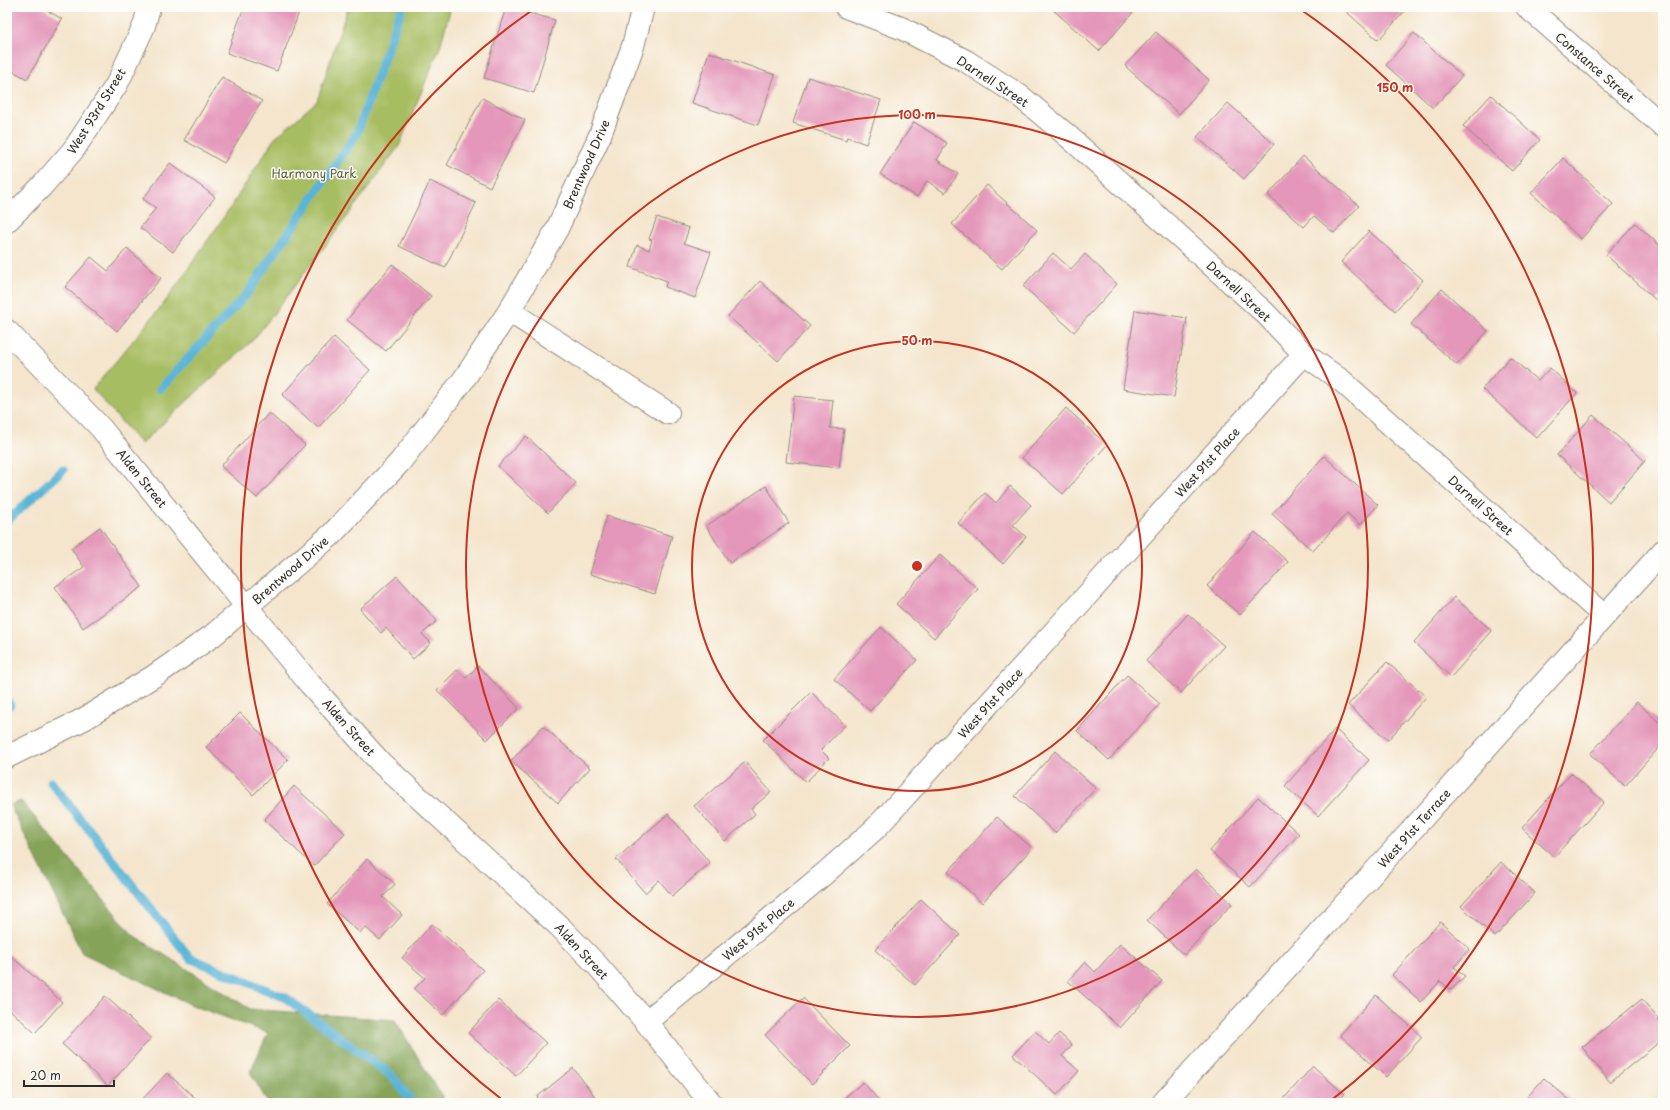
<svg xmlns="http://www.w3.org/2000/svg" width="1670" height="1110" viewBox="0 0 1670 1110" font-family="'Playpen Sans',sans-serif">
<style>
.green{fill:#a7bd62;stroke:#697446}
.forest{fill:#85a458;stroke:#586842}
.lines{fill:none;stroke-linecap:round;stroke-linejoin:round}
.stream{stroke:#5ab4d7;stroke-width:9}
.building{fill:#e497ba}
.minor-casing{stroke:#90887c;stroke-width:24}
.minor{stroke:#fff;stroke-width:22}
.ring{fill:none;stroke:#c8321e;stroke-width:2}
.labels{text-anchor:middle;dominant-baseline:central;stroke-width:3;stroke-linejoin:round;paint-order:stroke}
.street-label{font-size:12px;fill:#2b2b2b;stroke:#fdfcf7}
.park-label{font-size:12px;fill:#565e3e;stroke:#fdfcf7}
.centre{fill:#c8321e;stroke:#fdfcf7;stroke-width:2}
.ring-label{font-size:12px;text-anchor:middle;font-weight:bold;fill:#c8321e;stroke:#fdfcf7;stroke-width:3;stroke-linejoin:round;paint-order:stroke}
</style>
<rect width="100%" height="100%" fill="#fdfcf7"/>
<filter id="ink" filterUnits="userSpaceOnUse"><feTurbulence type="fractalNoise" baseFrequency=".025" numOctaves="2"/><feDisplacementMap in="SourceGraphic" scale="8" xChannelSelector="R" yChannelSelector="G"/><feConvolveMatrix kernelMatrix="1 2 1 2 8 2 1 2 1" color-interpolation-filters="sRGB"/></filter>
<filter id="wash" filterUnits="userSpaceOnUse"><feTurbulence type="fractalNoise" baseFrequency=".012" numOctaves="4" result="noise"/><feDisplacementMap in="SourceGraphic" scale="16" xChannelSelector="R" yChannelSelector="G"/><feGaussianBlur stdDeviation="0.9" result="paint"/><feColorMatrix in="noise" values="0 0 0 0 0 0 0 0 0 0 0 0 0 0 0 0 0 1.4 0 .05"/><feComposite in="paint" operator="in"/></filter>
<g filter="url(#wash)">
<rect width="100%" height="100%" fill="#f4e5cc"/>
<path class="green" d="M 348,7 L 451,7 L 440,47 L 399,146 L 335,233 L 255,338 L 141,444 L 93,389 L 165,302 L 230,208 L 274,139 L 317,101 Z"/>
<path class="forest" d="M 21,801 L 133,935 L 250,1009 L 395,1020 L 446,1103 L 268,1103 L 250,1072 L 268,1033 L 194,1006 L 82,953 L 10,805 Z"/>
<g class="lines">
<path class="stream" d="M 160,389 L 246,295 L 357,133 L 402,7
M 7,521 L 63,470
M 7,700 L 10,705
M 51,782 L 190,958 L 286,998 L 391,1075 L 413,1103"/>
</g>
<g id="blocks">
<path class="building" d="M 7,7 L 41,7 L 62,19 L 27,79 L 7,68 Z
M 244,7 L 301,7 L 277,71 L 227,53 Z
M 506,7 L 555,20 L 534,93 L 484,78 Z
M 1050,7 L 1136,7 L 1137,8 L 1099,51 Z
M 1341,7 L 1402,7 L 1406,10 L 1378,40 Z
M 1156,32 L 1209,80 L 1179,114 L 1125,66 Z
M 1414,33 L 1462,76 L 1433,108 L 1386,65 Z
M 709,52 L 775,75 L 758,125 L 692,103 Z
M 222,77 L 262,101 L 224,163 L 184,140 Z
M 808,77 L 881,100 L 866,144 L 847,137 L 846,140 L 793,123 Z
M 1491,95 L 1540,140 L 1512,171 L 1463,126 Z
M 482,98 L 525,120 L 490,187 L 447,165 Z
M 1228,103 L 1274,144 L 1244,179 L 1197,137 Z
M 914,122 L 947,143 L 937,160 L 958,174 L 945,193 L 927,181 L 917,197 L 880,174 Z
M 1303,156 L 1359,206 L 1334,233 L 1314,216 L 1304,227 L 1268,195 Z
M 1563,158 L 1613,204 L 1581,239 L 1531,193 Z
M 170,163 L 215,197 L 173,252 L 140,228 L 156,208 L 143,199 Z
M 430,181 L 476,203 L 445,268 L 399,246 Z
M 987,185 L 1037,230 L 1002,269 L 952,224 Z
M 657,217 L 689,228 L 684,243 L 711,252 L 695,298 L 665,287 L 667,281 L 630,267 L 637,245 L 649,250 L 652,240 L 649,239 Z
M 1635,223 L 1663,248 L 1663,295 L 1657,301 L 1606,255 Z
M 1369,231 L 1423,280 L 1395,311 L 1341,262 Z
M 127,248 L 161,278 L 117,331 L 65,287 L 91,257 L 108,271 Z
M 1053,253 L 1071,269 L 1085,254 L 1117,284 L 1074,332 L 1023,286 Z
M 392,264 L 431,296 L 386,351 L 347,320 Z
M 760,281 L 810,326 L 778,361 L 728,316 Z
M 1442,289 L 1488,331 L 1457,365 L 1411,324 Z
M 1135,310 L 1187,318 L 1174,397 L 1123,389 Z
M 334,337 L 370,370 L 318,428 L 282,395 Z
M 1510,357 L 1538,381 L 1550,368 L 1577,393 L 1537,438 L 1482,389 Z
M 794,396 L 833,400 L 830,428 L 844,429 L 839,468 L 786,462 Z
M 1066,408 L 1107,445 L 1063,494 L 1022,458 Z
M 269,413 L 305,445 L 257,498 L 221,466 Z
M 1593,415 L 1645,461 L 1609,502 L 1557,455 Z
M 526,436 L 576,483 L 548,513 L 498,466 Z
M 1324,456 L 1378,505 L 1360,525 L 1347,513 L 1313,551 L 1272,514 Z
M 766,486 L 789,523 L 730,563 L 706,526 Z
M 1010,486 L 1031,505 L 1013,525 L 1026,537 L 1003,564 L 958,523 L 985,493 L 996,503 Z
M 607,516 L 672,536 L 655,594 L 590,574 Z
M 100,527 L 142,587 L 83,628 L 55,587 L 84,567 L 71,548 Z
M 1255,532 L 1288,562 L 1240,615 L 1207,586 Z
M 940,555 L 978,589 L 934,638 L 896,604 Z
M 397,576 L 437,621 L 422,634 L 431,643 L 413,659 L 386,628 L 381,633 L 360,609 Z
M 1454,597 L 1492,631 L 1451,677 L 1414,643 Z
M 1188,614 L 1224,646 L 1181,693 L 1146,661 Z
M 881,627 L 917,660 L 870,711 L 834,679 Z
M 1387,662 L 1426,697 L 1388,740 L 1348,705 Z
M 478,666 L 519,708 L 487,740 L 437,690 L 457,670 L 466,678 Z
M 1127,675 L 1160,704 L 1109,760 L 1077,731 Z
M 811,692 L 845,725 L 821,750 L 829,758 L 806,782 L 763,740 Z
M 1637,702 L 1663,726 L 1663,743 L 1625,786 L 1590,754 Z
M 240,713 L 288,760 L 253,795 L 206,747 Z
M 543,726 L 590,768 L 558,803 L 511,761 Z
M 1335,729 L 1369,760 L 1318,816 L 1285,786 Z
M 1055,751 L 1096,788 L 1055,833 L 1015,796 Z
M 745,762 L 771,792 L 751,809 L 755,814 L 725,841 L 694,806 Z
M 1571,773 L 1604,802 L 1554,857 L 1522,828 Z
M 294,786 L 345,833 L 314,866 L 264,820 Z
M 1258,797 L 1299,834 L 1250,887 L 1210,851 Z
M 668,814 L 710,863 L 672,896 L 659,880 L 645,893 L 616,859 Z
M 997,817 L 1032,848 L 982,903 L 948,872 Z
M 367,859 L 395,884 L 383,897 L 402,915 L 380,940 L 365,927 L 360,933 L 327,904 Z
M 1501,862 L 1535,893 L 1495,937 L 1461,906 Z
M 1196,869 L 1232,904 L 1184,955 L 1147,920 Z
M 921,899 L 960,935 L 915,985 L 875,950 Z
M 1440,922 L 1470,949 L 1454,967 L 1465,976 L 1451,990 L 1440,981 L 1421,1002 L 1392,975 Z
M 432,924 L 483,970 L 443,1015 L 414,989 L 425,978 L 402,958 Z
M 1120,944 L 1162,981 L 1120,1028 L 1068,981 L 1085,962 L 1095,972 Z
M 9,954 L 62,1002 L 35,1033 L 7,1007 L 7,956 Z
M 1376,995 L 1422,1037 L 1386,1077 L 1340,1035 Z
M 105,996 L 151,1038 L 108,1086 L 62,1044 Z
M 803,998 L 850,1046 L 812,1084 L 765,1035 Z
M 1642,999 L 1663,1025 L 1663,1039 L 1610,1082 L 1582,1047 Z
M 498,1000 L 546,1043 L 516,1076 L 468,1033 Z
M 1035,1031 L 1049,1044 L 1059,1033 L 1072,1045 L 1062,1056 L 1079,1071 L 1057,1095 L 1013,1055 Z
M 1313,1066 L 1344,1094 L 1336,1103 L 1280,1103 Z
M 573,1068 L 600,1103 L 542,1103 L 537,1097 Z
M 167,1073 L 201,1103 L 139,1103 Z
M 1544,1078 L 1573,1103 L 1522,1103 Z
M 863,1082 L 881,1103 L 838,1103 Z"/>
</g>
</g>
<g filter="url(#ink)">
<use href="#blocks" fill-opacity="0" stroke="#90887c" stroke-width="1"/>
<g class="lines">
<g class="minor-casing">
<path id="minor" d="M 846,7 L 901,28 L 966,61 L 1020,96 L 1069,137 L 1265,313 L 1304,354 L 1342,381 L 1604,616
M 1527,7 L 1663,126
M 7,221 L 42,186 L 74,149 L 117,84 L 144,26 L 149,7
M 509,311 L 668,413
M 7,331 L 100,427 L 310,684 L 381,763 L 560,927 L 597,965 L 646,1022 L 711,1103
M 7,757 L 84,719 L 154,676 L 212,636 L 331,535 L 400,462 L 464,379 L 509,311 L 557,229 L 600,135 L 633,46 L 643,7
M 646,1022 L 824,874 L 876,828 L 1063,622 L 1304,354
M 1163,1103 L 1365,882 L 1663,551"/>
</g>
<use href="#minor" class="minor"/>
</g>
</g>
<g class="ring">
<circle cx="917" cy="566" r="225"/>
<circle cx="917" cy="566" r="451"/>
<path d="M505 1102A676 676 0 0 1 534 9M1300 9A676 676 0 0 1 1329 1102"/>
</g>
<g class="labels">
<g class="street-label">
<text transform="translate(1595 67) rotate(41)">Constance Street</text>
<text transform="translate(993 81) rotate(33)">Darnell Street</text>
<text transform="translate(96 111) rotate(-58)">West 93rd Street</text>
<text transform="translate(586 164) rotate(-66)">Brentwood Drive</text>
<text transform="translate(1239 291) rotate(43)">Darnell Street</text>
<text transform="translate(1207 462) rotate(-48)">West 91st Place</text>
<text transform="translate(142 478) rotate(51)">Alden Street</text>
<text transform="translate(1481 505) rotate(42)">Darnell Street</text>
<text transform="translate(290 570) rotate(-41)">Brentwood Drive</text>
<text transform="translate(990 703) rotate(-48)">West 91st Place</text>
<text transform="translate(349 727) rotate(48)">Alden Street</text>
<text transform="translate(1414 828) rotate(-48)">West 91st Terrace</text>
<text transform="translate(758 929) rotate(-40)">West 91st Place</text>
<text transform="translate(582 951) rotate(47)">Alden Street</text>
</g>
<g class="park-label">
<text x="314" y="173">Harmony Park</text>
</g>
</g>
<circle cx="917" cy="566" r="6" class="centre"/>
<g class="ring-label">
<text x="1395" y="92">150 m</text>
<text x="917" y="119">100 m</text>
<text x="917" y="345">50 m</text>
</g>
<rect width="1670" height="1110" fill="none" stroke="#fdfcf7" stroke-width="24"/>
<path d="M24 1080v6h90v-6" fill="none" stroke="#2b2b2b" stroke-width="2"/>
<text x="30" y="1080" font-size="12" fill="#2b2b2b" stroke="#fdfcf7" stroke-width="3" paint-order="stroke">20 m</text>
</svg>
